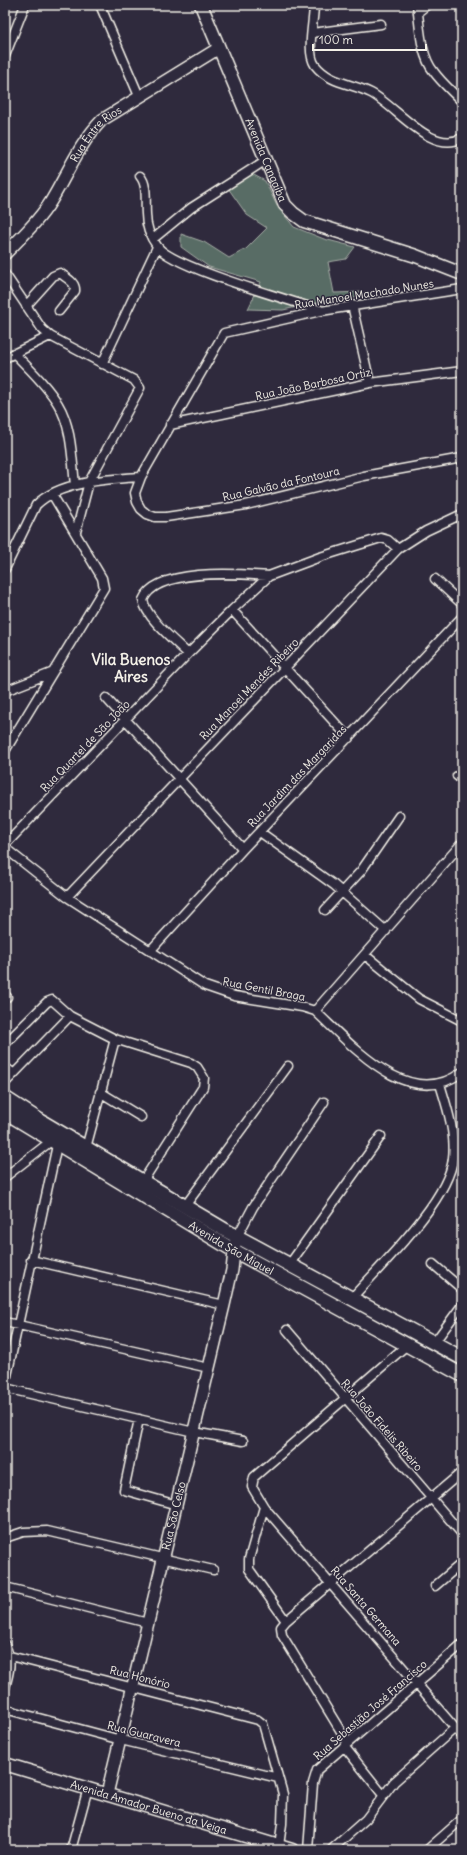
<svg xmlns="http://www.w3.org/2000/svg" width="467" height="1855" viewBox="0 0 467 1855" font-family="Delius,sans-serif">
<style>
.green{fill:#596c65;stroke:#a6aea6}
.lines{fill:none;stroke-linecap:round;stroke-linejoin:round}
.minor-casing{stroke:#f4f1e8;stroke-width:11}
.tertiary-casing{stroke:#f4f1e8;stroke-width:14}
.secondary-casing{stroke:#f4f1e8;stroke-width:15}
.primary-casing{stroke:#f4f1e8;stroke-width:16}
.minor{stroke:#2f2a3d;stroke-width:8}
.tertiary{stroke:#2f2a3d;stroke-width:11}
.secondary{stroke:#2f2a3d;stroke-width:12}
.primary{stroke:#2f2a3d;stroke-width:13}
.labels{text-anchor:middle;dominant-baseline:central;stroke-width:3;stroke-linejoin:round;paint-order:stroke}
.street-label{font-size:11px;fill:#f4f1e8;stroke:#2f2a3d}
.district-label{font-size:15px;font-weight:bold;fill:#f4f1e8;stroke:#2f2a3d}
</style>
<rect width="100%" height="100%" fill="#2f2a3d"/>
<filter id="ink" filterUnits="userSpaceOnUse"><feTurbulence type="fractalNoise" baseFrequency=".025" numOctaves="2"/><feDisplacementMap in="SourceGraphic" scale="8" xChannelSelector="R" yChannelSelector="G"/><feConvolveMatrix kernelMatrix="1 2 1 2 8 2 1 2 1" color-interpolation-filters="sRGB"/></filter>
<g filter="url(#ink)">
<path class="green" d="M 252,174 L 265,181 L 277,206 L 294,227 L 324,239 L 355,247 L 346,259 L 328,262 L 334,293 L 362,292 L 362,297 L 320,302 L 283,310 L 248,309 L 261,282 L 209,267 L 181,247 L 181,234 L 204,242 L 229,258 L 246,249 L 267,228 L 247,215 L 228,188 Z"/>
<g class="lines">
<g class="minor-casing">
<path id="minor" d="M 100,5 L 139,96
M 314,5 C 314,21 306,52 315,65 C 330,84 352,83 371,93 C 396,106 431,155 462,138
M 417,5 C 420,26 420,55 434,72 C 442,83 453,92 462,102
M 418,12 L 427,5
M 312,33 L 381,24
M 5,56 L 25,5
M 140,176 C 148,185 145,202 146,214 C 146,225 150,237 157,246 C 171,267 290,300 320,310
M 153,239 L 191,208 L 266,160
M 5,274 L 42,329 L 50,336 L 134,380 L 140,388 L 89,482 L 76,532
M 462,289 L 321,311 L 224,333 L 141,477 L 135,493 L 137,502 L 141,509 L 147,514 L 155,517 L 166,517 L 246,505 L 364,476 L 462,458
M 352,305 L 370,383
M 26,306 L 53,276 L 60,273 C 66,278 76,282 75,291 L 59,311
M 14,353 C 29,369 47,385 58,404 C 72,427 72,459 75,485
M 5,358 L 50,336
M 102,364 L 157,247
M 170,425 L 370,383 L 462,371
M 5,569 L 36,505 C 60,481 109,479 141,477
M 435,579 L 462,604
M 232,610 L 349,738
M 188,654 C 175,641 146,618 143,600 C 156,567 241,574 269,576
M 5,691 L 51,673
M 106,698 L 243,849
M 5,751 L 104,588 L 102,578 L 52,494
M 457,776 L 462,780
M 260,832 L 334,885 L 386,931
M 5,845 L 188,654 L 232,610 L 269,576 L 320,557 L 381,538 L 388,540 L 398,549
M 5,848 L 67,897 L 205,986 L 234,996 L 302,1007 L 315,1011 C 351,1044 409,1113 462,1072
M 67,897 L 398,549 L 426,531 L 462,514
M 325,910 L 361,871 L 399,816
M 150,951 L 243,849 L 462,617
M 365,955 L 419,999 L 462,1021
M 5,995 L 7,997
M 315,1011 L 462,843
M 5,1044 L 47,1002 L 52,1000 L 70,1016 L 115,1039 L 191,1063 L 197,1067 L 204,1078 L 203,1087 L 143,1181
M 5,1067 L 14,1074
M 5,1083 L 70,1016
M 100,1092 L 141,1117
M 86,1148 L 115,1039
M 5,1177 L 51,1141
M 185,1206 L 288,1066
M 237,1237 L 253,1207 L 324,1102
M 31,1260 L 224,1305
M 433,1264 L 462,1289
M 289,1265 L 381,1136
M 351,1299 C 380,1266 449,1201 453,1158 C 456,1134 447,1107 440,1084
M 5,1322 L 209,1368
M 287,1330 L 462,1534
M 434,1343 L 462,1305
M 407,1345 L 254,1477 L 252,1487 L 264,1507 L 462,1736
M 5,1385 L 57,1145
M 5,1388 L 194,1432 L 243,1441
M 139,1419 L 124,1490 L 177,1505
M 264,1507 L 249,1559 L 249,1569 L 286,1621 L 281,1627 L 282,1635 L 348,1743
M 5,1538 L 23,1532 L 47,1531 L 213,1570
M 435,1586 L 462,1563
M 5,1587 L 148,1623
M 286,1621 L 462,1472
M 5,1645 C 13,1662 9,1671 5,1688
M 10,1656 L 258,1720 L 263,1724 L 283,1794 L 282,1824 L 279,1846
M 5,1709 L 121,1740 L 278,1778
M 344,1746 L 383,1795
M 71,1850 L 88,1788
M 308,1850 L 313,1783 L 317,1770 L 462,1644
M 331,1850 L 366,1819 L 394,1782 L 455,1728
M 427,1850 L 462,1819"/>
</g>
<g class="tertiary-casing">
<g id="tertiary">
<path id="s1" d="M 5,254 C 21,237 39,221 51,201 C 68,173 79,144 102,120 L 219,48"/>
<path id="s2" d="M 107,1794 L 224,1305 L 232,1270 L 235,1243"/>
</g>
</g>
<g class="secondary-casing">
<g id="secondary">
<path id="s3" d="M 201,5 L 285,205 L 293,213 L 304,221 L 416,256 L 462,274"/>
<path id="s4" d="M 5,1764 L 292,1850"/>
</g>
</g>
<g class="primary-casing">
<g id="primary">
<path d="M 5,1098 L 39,1120 L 225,1230 L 462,1358"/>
<path id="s5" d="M 5,1112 L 233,1250 L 462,1375"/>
</g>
</g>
<use href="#minor" class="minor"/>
<use href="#tertiary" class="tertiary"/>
<use href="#secondary" class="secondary"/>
<use href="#primary" class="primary"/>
</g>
</g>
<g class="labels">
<g class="street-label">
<text stroke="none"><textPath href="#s1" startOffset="152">Rua Entre Rios</textPath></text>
<text stroke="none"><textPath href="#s3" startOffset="168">Avenida Cangaíba</textPath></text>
<text transform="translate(364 294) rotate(-9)">Rua Manoel Machado Nunes</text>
<text transform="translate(313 384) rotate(-12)">Rua João Barbosa Ortiz</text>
<text transform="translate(281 484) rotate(-13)">Rua Galvão da Fontoura</text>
<text transform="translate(249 689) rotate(-46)">Rua Manoel Mendes Ribeiro</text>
<text transform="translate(85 746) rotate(-46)">Rua Quartel de São João</text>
<text transform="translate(297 776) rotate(-46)">Rua Jardim das Margaridas</text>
<text transform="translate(264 989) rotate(11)">Rua Gentil Braga</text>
<text stroke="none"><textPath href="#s5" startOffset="264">Avenida São Miguel</textPath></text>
<text transform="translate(382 1425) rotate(49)">Rua João Fidelis Ribeiro</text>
<text stroke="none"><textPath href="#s2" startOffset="286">Rua São Celso</textPath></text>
<text transform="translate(366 1606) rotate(49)">Rua Santa Germana</text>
<text transform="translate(140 1677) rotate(14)">Rua Honório</text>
<text transform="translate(370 1710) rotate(-41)">Rua Sebastião José Francisco</text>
<text transform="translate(144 1734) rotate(14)">Rua Guaravera</text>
<text stroke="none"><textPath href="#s4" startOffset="150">Avenida Amador Bueno da Veiga</textPath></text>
</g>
<g class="district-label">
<text x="131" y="659">Vila Buenos<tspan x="131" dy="17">Aires</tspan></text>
</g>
</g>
<rect width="467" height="1855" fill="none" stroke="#2f2a3d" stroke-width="20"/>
<rect x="10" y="10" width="447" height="1835" fill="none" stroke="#f4f1e8" stroke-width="1.5" filter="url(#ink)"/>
<path d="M313 44v6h113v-6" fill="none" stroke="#f4f1e8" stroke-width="2"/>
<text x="319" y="44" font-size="12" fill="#f4f1e8" stroke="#2f2a3d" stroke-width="3" paint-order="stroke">100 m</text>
</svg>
